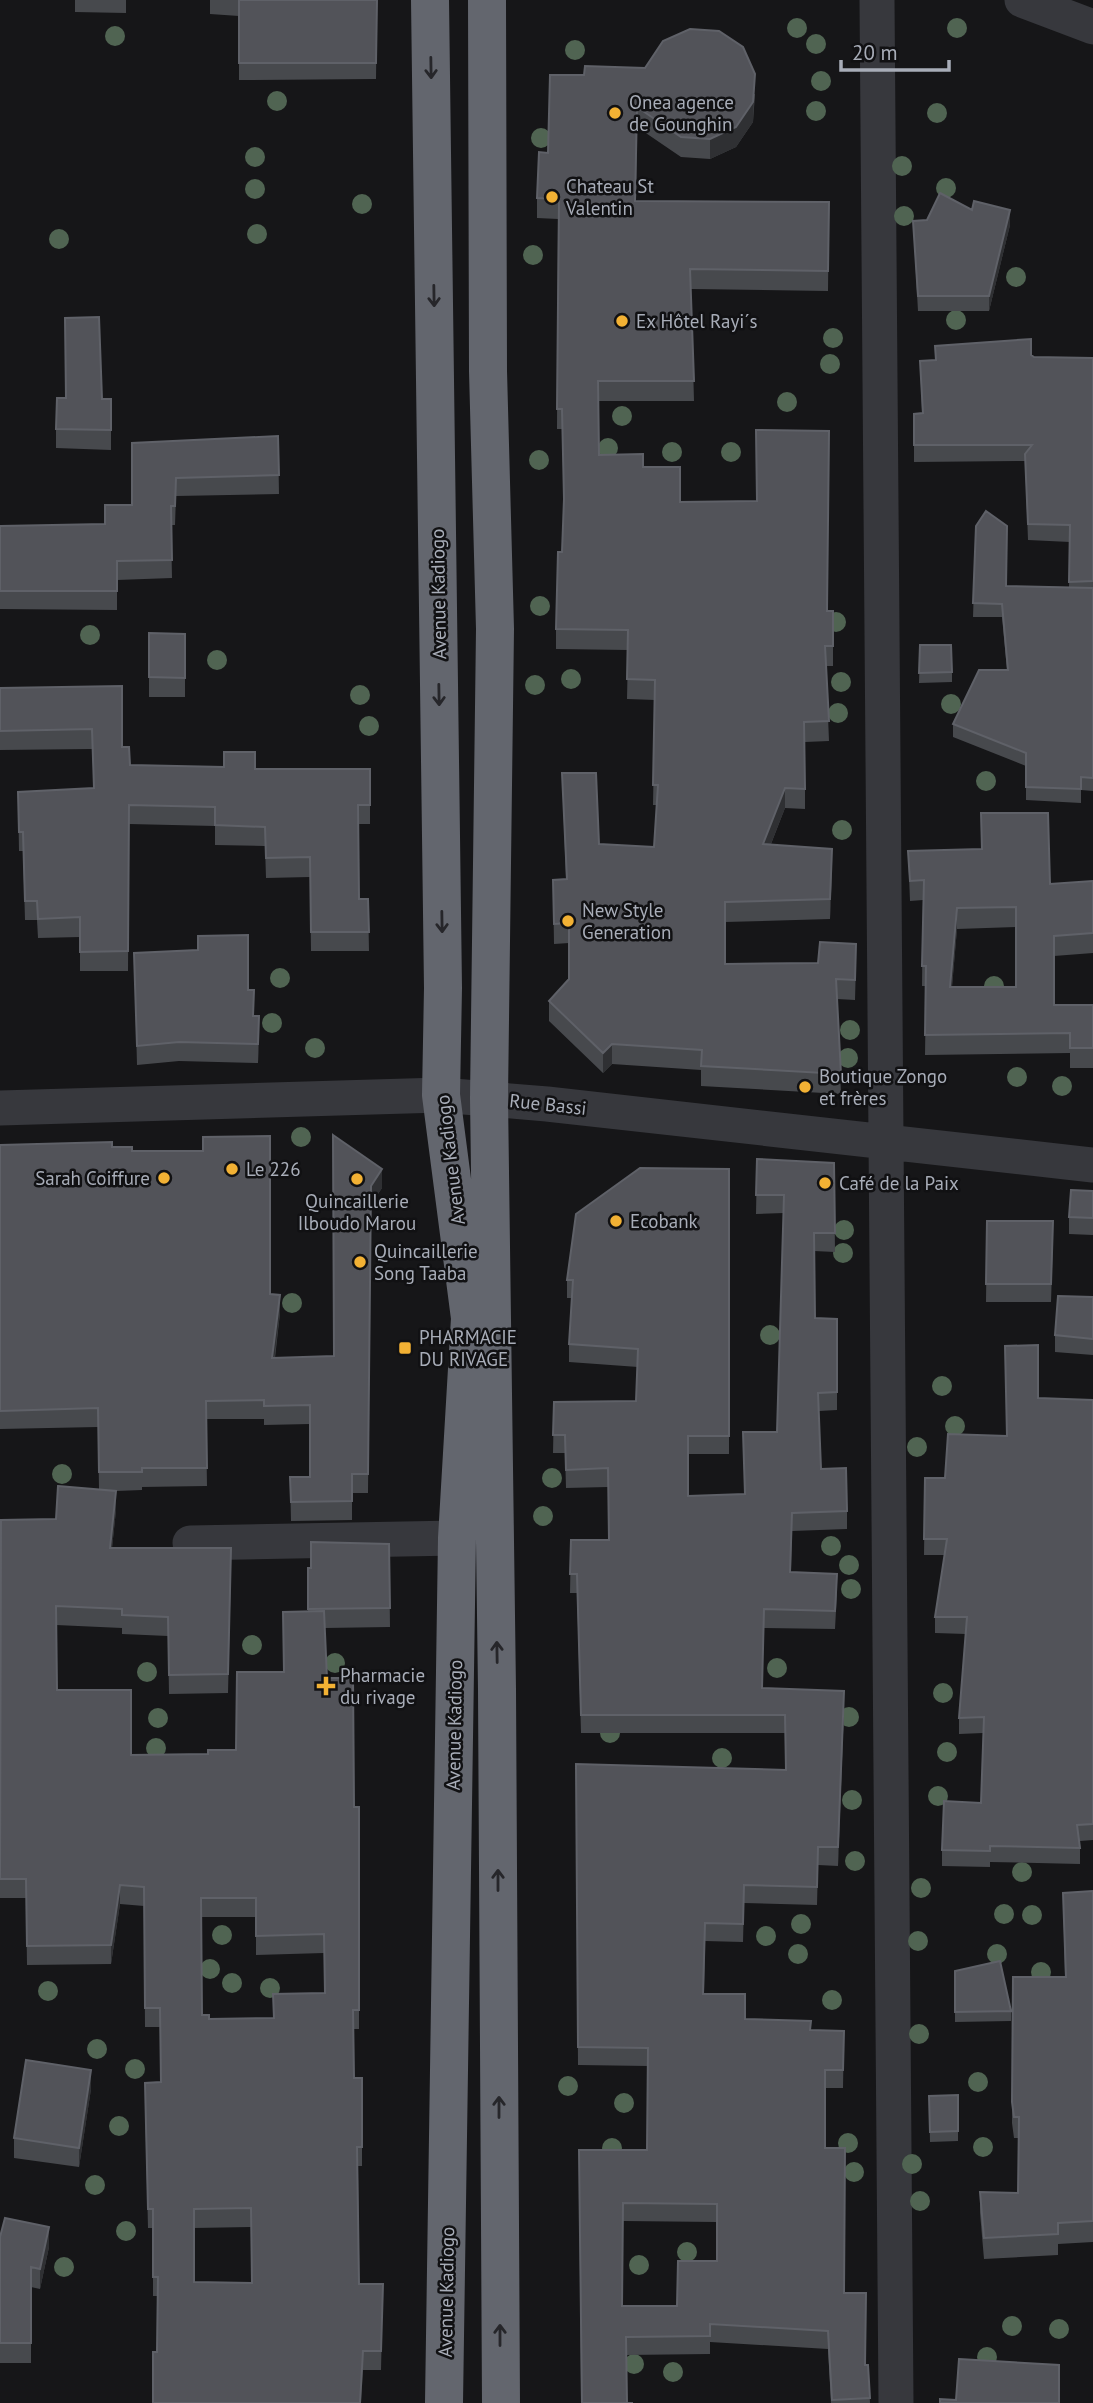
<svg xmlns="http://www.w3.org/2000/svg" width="1093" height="2403" viewBox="0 0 1093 2403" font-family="'PT Sans',sans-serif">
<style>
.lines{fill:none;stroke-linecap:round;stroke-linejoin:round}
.minor{stroke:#37383d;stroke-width:35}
.highway{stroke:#63666e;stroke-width:38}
.tree{fill:#506452}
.wall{fill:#47494d;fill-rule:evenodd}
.shaded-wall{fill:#2f3033}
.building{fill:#525359;stroke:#5f6168;stroke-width:2;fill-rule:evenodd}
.oneway{stroke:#26262a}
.poi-dot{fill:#f2b134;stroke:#111113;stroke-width:2.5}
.labels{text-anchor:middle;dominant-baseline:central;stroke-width:5;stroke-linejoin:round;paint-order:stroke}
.poi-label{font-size:19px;fill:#a8adb8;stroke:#111113;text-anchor:start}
.street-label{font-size:19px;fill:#a8adb8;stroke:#111113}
</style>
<rect width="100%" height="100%" fill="#161618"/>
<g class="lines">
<path class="minor" d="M 877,0 L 896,2403
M 1022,0 L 1093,27
M 0,1108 L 441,1095 L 547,1104 L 1093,1165
M 190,1543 L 457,1538"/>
<path class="highway" d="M 430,0 L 443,988 L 441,1095 L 470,1318 L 457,1538 L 444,2403
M 487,0 L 488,371 L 495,629 L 489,1098 L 497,1689 L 501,2403"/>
</g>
<g class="tree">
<circle cx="797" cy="28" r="10"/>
<circle cx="957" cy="28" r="10"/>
<circle cx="115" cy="36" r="10"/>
<circle cx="816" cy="44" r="10"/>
<circle cx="575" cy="50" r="10"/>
<circle cx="821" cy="81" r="10"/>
<circle cx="277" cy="101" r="10"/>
<circle cx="816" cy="111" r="10"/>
<circle cx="937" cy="113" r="10"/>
<circle cx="541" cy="138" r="10"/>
<circle cx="255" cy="157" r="10"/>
<circle cx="902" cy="166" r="10"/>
<circle cx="946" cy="188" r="10"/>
<circle cx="255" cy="189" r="10"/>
<circle cx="362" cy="204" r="10"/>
<circle cx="904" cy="216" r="10"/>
<circle cx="257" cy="234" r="10"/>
<circle cx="59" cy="239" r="10"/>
<circle cx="533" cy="255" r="10"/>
<circle cx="1016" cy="277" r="10"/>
<circle cx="956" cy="320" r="10"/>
<circle cx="833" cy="338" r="10"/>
<circle cx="830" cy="364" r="10"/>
<circle cx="787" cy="402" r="10"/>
<circle cx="622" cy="416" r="10"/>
<circle cx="608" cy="448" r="10"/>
<circle cx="672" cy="452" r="10"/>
<circle cx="731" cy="452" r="10"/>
<circle cx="539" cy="460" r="10"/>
<circle cx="540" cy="606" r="10"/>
<circle cx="836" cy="622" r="10"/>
<circle cx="90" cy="635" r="10"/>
<circle cx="217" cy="660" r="10"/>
<circle cx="571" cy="679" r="10"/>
<circle cx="841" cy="682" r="10"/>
<circle cx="535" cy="685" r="10"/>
<circle cx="360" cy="695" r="10"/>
<circle cx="951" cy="704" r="10"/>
<circle cx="838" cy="713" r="10"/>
<circle cx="369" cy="726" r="10"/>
<circle cx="986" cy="781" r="10"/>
<circle cx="842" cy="830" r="10"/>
<circle cx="280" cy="978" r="10"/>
<circle cx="994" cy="986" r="10"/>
<circle cx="272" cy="1023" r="10"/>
<circle cx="850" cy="1030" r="10"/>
<circle cx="315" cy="1048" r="10"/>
<circle cx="848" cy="1058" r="10"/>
<circle cx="1017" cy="1077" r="10"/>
<circle cx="1062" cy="1086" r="10"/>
<circle cx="301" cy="1137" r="10"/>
<circle cx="844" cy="1230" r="10"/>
<circle cx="843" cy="1253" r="10"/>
<circle cx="292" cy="1303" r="10"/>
<circle cx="770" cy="1335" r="10"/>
<circle cx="942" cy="1386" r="10"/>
<circle cx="955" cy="1426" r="10"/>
<circle cx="917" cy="1447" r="10"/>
<circle cx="62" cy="1474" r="10"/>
<circle cx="552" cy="1478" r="10"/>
<circle cx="543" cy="1516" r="10"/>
<circle cx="831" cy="1546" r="10"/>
<circle cx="849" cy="1565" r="10"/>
<circle cx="851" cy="1589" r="10"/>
<circle cx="252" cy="1645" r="10"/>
<circle cx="335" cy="1663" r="10"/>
<circle cx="777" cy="1668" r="10"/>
<circle cx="147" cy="1672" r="10"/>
<circle cx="943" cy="1693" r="10"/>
<circle cx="849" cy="1717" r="10"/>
<circle cx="158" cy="1718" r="10"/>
<circle cx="610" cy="1733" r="10"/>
<circle cx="156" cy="1748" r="10"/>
<circle cx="947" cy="1752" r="10"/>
<circle cx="722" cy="1758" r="10"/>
<circle cx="938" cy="1796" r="10"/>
<circle cx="852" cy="1800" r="10"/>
<circle cx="855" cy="1861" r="10"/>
<circle cx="1022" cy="1872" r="10"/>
<circle cx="921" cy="1888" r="10"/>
<circle cx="1004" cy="1914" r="10"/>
<circle cx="1032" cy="1915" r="10"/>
<circle cx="801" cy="1924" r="10"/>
<circle cx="222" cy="1935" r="10"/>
<circle cx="766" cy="1936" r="10"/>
<circle cx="918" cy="1941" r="10"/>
<circle cx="798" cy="1954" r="10"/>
<circle cx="997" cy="1954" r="10"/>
<circle cx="210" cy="1969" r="10"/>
<circle cx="1041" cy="1972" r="10"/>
<circle cx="232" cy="1983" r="10"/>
<circle cx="270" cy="1988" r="10"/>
<circle cx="48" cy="1991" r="10"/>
<circle cx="832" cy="2000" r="10"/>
<circle cx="919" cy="2034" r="10"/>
<circle cx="97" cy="2049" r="10"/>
<circle cx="135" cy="2069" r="10"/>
<circle cx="978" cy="2082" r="10"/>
<circle cx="568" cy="2086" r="10"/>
<circle cx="624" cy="2103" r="10"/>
<circle cx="119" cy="2126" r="10"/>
<circle cx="848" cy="2143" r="10"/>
<circle cx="983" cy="2147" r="10"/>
<circle cx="612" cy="2148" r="10"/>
<circle cx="912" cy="2164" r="10"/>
<circle cx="854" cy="2172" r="10"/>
<circle cx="95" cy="2185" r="10"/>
<circle cx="920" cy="2201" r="10"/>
<circle cx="126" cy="2231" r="10"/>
<circle cx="687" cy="2252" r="10"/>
<circle cx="639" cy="2265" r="10"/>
<circle cx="64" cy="2267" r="10"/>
<circle cx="1012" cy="2326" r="10"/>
<circle cx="1059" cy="2329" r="10"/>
<circle cx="987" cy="2357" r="10"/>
<circle cx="634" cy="2364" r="10"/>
<circle cx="673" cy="2372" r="10"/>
</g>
<path class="wall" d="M 75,0 L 126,0 L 126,13 L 75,12 Z
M 210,0 L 377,0 L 376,79 L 239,80 L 239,16 L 210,14 Z
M 550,75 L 755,94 L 753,122 L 736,147 L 710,159 L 681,157 L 637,127 L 636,201 L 829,202 L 828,291 L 691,289 L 694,401 L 598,401 L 599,455 L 643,467 L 680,502 L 827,611 L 833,611 L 833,666 L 826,666 L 829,741 L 805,742 L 805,809 L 785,808 L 771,844 L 832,869 L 830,919 L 725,922 L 725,964 L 856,964 L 855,1000 L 837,999 L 841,1094 L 701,1086 L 701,1070 L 612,1064 L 603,1073 L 549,1021 L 549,1001 L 569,979 L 569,943 L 554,944 L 553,880 L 566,879 L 562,773 L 599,844 L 654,847 L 657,805 L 653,805 L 655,700 L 627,699 L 628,650 L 556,649 L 556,629 L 562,552 L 564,508 L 562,429 L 557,429 L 558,219 L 537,218 L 537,198 L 548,153 Z
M 972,210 L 1010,225 L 989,311 L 918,311 L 913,221 L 927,220 Z
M 935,346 L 1031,355 L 1034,357 L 1093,358 L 1093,791 L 1081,790 L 1081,803 L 1026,800 L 1026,766 L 953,737 L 953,724 L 1007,670 L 1002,617 L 973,617 L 976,526 L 1006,586 L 1069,587 L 1070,542 L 1028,540 L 1025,461 L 914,462 L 914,414 L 922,413 L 920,361 L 935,360 Z
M 111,399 L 111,450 L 56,448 L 56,429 Z
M 278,436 L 279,494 L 176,496 L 175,525 L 171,525 L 172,578 L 117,580 L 117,610 L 0,609 L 0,526 L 105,524 L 132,505 L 132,443 Z
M 149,633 L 185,634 L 185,697 L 149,697 Z
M 920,645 L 952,672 L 952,682 L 919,683 Z
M 122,686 L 122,747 L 130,765 L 255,769 L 370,769 L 370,824 L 358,824 L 359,899 L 368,899 L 369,951 L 311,951 L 310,877 L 266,878 L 265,846 L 215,845 L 215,826 L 129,824 L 128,971 L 80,971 L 80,937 L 38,938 L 37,920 L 25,920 L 23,851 L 19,851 L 18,792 L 94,788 L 92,749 L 0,750 L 0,688 Z
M 908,851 L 1050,884 L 1093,881 L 1093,953 L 1054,956 L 1054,1005 L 1093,1005 L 1093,1068 L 1070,1068 L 1070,1053 L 925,1055 L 926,986 L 922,986 L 923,900 L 910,901 ZM 1016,927 L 1016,987 L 952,987 L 957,929 Z
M 134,953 L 248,990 L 253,1016 L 259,1035 L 258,1063 L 179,1061 L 137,1065 Z
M 333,1135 L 382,1188 L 371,1204 L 368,1493 L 352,1493 L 352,1520 L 291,1521 L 290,1477 L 310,1477 L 310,1424 L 264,1425 L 264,1419 L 206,1419 L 207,1486 L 142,1487 L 142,1490 L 116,1491 L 116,1510 L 112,1548 L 231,1567 L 228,1693 L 169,1694 L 168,1636 L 122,1634 L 122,1628 L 56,1625 L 57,1690 L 131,1755 L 208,1754 L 236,1750 L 284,1672 L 308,1611 L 308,1568 L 311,1568 L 389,1544 L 390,1627 L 325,1628 L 327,1678 L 354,1807 L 359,1807 L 359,2029 L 354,2029 L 354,2078 L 362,2078 L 362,2166 L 358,2166 L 359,2284 L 383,2284 L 381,2370 L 363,2370 L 157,2352 L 158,2296 L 153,2296 L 153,2228 L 148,2228 L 145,2102 L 161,2082 L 160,2027 L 145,2027 L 144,1906 L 120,1904 L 111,1964 L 27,1965 L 26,1898 L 0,1898 L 0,1525 L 56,1519 L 99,1489 L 98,1427 L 0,1429 L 0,1145 L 112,1147 L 132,1151 L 270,1294 L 280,1313 L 275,1358 L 334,1356 ZM 201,1917 L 256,1917 L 256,1955 L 324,1953 L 325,1993 L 274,2018 L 209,2019 L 202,2015 ZM 251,2227 L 252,2283 L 194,2282 L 194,2228 Z
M 757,1159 L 834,1163 L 835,1252 L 814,1251 L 815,1318 L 837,1319 L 837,1410 L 819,1411 L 821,1469 L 847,1511 L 847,1529 L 792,1531 L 791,1572 L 837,1592 L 835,1629 L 764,1628 L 762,1688 L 844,1709 L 838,1866 L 818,1865 L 817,1905 L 744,1903 L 743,1942 L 705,1941 L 704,1994 L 745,2019 L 810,2030 L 844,2031 L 843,2088 L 825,2088 L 825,2148 L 844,2293 L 865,2365 L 868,2365 L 870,2403 L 831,2403 L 828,2349 L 710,2342 L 710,2354 L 626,2355 L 581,2403 L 579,2150 L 647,2150 L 648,2066 L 578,2065 L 576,1764 L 785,1770 L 785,1733 L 581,1733 L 577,1593 L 570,1593 L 571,1540 L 608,1540 L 608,1487 L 566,1488 L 565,1453 L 553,1453 L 554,1402 L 636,1401 L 638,1367 L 569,1362 L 569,1344 L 572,1298 L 567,1298 L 567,1280 L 729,1169 L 729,1454 L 688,1454 L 688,1496 L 745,1494 L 743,1450 L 777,1432 L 784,1213 L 756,1214 ZM 623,2221 L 717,2222 L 717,2261 L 677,2306 L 622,2306 Z
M 1093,1191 L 1093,1235 L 1069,1234 L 1069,1217 Z
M 987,1221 L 1053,1239 L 1051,1302 L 986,1302 Z
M 1093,1297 L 1093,1355 L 1055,1352 L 1055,1335 Z
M 1038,1398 L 1093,1400 L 1093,1840 L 1080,1841 L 1080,1864 L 990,1862 L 990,1867 L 942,1866 L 942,1850 L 981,1803 L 983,1733 L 959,1734 L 959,1718 L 966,1634 L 935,1633 L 935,1617 L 945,1555 L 924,1555 L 925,1478 L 945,1478 L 1007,1436 Z
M 1093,1891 L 1093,2242 L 1058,2244 L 1058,2255 L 984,2259 L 980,2213 L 980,2192 L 1018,2193 L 1019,2138 L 1014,2138 L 1012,2123 L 1013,1977 L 1065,1977 L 1063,1893 Z
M 1011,2011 L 1011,2021 L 955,2022 L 955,2012 Z
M 91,2089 L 79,2167 L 14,2158 L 14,2138 Z
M 958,2095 L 958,2141 L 930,2142 L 929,2096 Z
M 0,2237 L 49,2247 L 40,2289 L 31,2287 L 31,2363 L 0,2363 Z"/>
<path class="shaded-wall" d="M 755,74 L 753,122 L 736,147 L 710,159 L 710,139 Z
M 1010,210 L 1010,225 L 989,311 L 989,296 Z
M 785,788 L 785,808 L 763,864 L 763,844 Z
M 832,849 L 832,869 L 830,919 L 830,899 Z
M 957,908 L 957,929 L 950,1007 L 950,987 Z
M 259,1016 L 259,1035 L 258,1063 L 258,1044 Z
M 612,1044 L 612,1064 L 603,1073 L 603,1053 Z
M 382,1169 L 382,1188 L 371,1204 L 368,1493 L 371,1186 Z
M 280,1295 L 280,1313 L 272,1377 L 272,1358 Z
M 116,1491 L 116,1510 L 110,1567 L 110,1548 Z
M 844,1691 L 844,1709 L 838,1866 L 838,1847 Z
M 120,1885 L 120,1904 L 111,1964 L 111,1945 Z
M 91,2070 L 91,2089 L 79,2167 L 79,2148 Z
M 49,2227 L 49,2247 L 40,2289 L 40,2269 Z
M 363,2351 L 363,2370 L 361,2403 L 360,2403 Z"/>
<path class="building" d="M 239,0 L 377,0 L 376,63 L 239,63 Z
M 690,29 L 719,31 L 743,47 L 755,74 L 753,102 L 736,127 L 710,139 L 681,137 L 637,107 L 635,201 L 829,202 L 828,271 L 690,269 L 694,381 L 598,381 L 599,455 L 643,454 L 643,467 L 680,467 L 680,502 L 757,501 L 756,430 L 829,431 L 827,611 L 833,611 L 833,646 L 825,646 L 829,721 L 804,722 L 805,789 L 785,788 L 763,844 L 832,849 L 830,899 L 725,902 L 725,964 L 818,963 L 820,942 L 856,944 L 855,980 L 836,979 L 841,1074 L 701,1066 L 702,1050 L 612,1044 L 603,1053 L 549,1001 L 569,979 L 569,923 L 554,924 L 553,880 L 567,879 L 562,773 L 596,773 L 599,844 L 654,847 L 658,785 L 653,785 L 655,680 L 627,679 L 628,630 L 556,629 L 558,552 L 562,552 L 564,499 L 562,409 L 557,409 L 559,199 L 537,198 L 539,152 L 548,153 L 550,75 L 584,75 L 585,66 L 645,68 L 663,41 Z
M 940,193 L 972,210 L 974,201 L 1010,210 L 989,296 L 918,296 L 913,221 L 927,220 Z
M 99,317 L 102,399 L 111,399 L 111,430 L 56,429 L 57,398 L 66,398 L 65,318 Z
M 1031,339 L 1031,355 L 1034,357 L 1093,358 L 1093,581 L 1069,582 L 1070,525 L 1028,524 L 1025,454 L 1032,445 L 914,445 L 914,414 L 923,413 L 920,361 L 936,360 L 935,346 Z
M 278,436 L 279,475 L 176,478 L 175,506 L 171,506 L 172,560 L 117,561 L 117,591 L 0,591 L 0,526 L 105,524 L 105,505 L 132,505 L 132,443 Z
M 986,511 L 1007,526 L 1006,586 L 1093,588 L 1093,778 L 1081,777 L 1081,789 L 1026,787 L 1026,753 L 953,724 L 979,670 L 1008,670 L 1002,604 L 973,603 L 976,526 Z
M 149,633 L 185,634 L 185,678 L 149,677 Z
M 920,645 L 951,645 L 952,672 L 919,673 Z
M 122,686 L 122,747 L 129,747 L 130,765 L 224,767 L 224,752 L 255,752 L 255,769 L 370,769 L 370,805 L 358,805 L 359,899 L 368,899 L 369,932 L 311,932 L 310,857 L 266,858 L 265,827 L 215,825 L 215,807 L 129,805 L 128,951 L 80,952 L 80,917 L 38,919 L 37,901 L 25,901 L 23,832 L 19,832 L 18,792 L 94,788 L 92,729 L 0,731 L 0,688 Z
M 981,813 L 1048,813 L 1050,884 L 1093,881 L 1093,933 L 1054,936 L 1054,1005 L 1093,1005 L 1093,1048 L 1070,1048 L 1070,1033 L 925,1035 L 926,966 L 922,966 L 924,880 L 910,881 L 908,851 L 982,849 ZM 1016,907 L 1016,987 L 950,987 L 957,908 Z
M 248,935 L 248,990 L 254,990 L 253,1016 L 259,1016 L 258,1044 L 179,1042 L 137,1046 L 134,953 L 198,950 L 198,936 Z
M 333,1135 L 382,1169 L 371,1186 L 368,1474 L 352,1474 L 352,1501 L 291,1502 L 290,1477 L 310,1477 L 310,1405 L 264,1406 L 264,1400 L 206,1401 L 207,1468 L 142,1468 L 142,1472 L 99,1472 L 98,1408 L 0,1411 L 0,1145 L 112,1142 L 112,1147 L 132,1147 L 132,1151 L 203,1151 L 203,1137 L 270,1136 L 270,1294 L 280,1295 L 272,1358 L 334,1356 Z
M 757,1159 L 834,1163 L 835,1233 L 814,1233 L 815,1318 L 837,1319 L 837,1392 L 818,1393 L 821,1469 L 846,1468 L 847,1511 L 792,1513 L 790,1572 L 837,1574 L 835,1611 L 764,1609 L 762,1688 L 844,1691 L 838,1847 L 818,1847 L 817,1887 L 744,1885 L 743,1924 L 705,1923 L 703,1994 L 745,1994 L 745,2019 L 811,2021 L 810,2030 L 844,2031 L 843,2070 L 825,2070 L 825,2148 L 845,2148 L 844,2293 L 866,2293 L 865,2365 L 868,2365 L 870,2398 L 832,2400 L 828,2331 L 710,2324 L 710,2336 L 626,2337 L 627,2403 L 633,2403 L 582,2403 L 579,2150 L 647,2150 L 648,2048 L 578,2047 L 576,1764 L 786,1770 L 785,1715 L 581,1715 L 577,1574 L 570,1574 L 571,1540 L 609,1540 L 608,1468 L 566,1470 L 565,1435 L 553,1435 L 554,1402 L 636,1401 L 638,1349 L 569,1344 L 573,1280 L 567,1280 L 576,1214 L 640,1168 L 729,1169 L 729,1436 L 688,1436 L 688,1496 L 745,1494 L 743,1432 L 777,1432 L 784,1195 L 756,1195 ZM 623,2203 L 717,2204 L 717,2261 L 678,2261 L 677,2306 L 622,2306 Z
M 1071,1190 L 1093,1191 L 1093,1218 L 1069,1217 Z
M 987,1221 L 1053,1221 L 1051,1284 L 986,1284 Z
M 1058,1296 L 1093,1297 L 1093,1339 L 1055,1335 Z
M 1038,1345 L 1038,1398 L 1093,1400 L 1093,1824 L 1077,1825 L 1080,1848 L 990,1846 L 990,1851 L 942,1850 L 944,1801 L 981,1803 L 984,1717 L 959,1718 L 967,1617 L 935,1617 L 947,1539 L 924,1539 L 925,1478 L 945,1478 L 948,1434 L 1007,1436 L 1005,1346 Z
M 58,1486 L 116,1491 L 110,1548 L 231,1548 L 228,1674 L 169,1675 L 168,1617 L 122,1615 L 122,1609 L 56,1606 L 57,1690 L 131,1690 L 131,1755 L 208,1754 L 208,1750 L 236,1750 L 237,1672 L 284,1672 L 283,1612 L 324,1611 L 327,1678 L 353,1678 L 354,1807 L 359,1807 L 359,2010 L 353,2010 L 354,2078 L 362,2078 L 362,2147 L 357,2147 L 359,2284 L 383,2284 L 381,2351 L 363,2351 L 360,2403 L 153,2403 L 153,2352 L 157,2352 L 158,2277 L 153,2277 L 153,2209 L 148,2209 L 145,2083 L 161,2082 L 160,2008 L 145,2008 L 144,1887 L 120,1885 L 111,1945 L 27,1946 L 26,1879 L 0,1879 L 1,1520 L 56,1519 ZM 201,1898 L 256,1898 L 256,1936 L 324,1934 L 325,1993 L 273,1994 L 274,2018 L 209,2019 L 209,2015 L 202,2015 ZM 251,2208 L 252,2283 L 194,2282 L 194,2209 Z
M 311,1542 L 389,1544 L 390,1608 L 308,1609 L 308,1568 L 311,1568 Z
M 1093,1891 L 1093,2221 L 1058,2223 L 1058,2234 L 984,2238 L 980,2192 L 1018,2193 L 1019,2117 L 1014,2117 L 1012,2102 L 1013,1977 L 1066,1977 L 1063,1893 Z
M 1000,1961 L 1011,2011 L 955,2012 L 955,1971 Z
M 26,2060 L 91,2070 L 79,2148 L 14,2138 Z
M 958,2095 L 958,2131 L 930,2132 L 929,2096 Z
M 5,2218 L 49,2227 L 40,2269 L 31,2267 L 31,2343 L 0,2343 L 0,2237 Z
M 959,2359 L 1059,2365 L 1059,2403 L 940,2403 L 940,2399 L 956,2400 Z"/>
<defs><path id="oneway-shaft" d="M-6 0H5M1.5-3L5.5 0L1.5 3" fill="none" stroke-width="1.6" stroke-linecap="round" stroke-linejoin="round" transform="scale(1.75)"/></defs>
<g class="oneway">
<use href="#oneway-shaft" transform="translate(431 68) rotate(89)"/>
<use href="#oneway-shaft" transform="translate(434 296) rotate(89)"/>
<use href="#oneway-shaft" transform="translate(439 695) rotate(89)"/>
<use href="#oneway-shaft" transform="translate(442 922) rotate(89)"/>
<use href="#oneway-shaft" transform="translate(497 1652) rotate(-91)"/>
<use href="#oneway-shaft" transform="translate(498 1880) rotate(-90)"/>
<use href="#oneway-shaft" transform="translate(499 2107) rotate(-90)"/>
<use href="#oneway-shaft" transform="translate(500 2335) rotate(-90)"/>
</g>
<g class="poi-dot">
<circle cx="615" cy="113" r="7"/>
<circle cx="552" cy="197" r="7"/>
<circle cx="622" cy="321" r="7"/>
<circle cx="568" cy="921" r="7"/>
<circle cx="805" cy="1087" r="7"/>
<circle cx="232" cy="1169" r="7"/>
<circle cx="164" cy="1178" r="7"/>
<circle cx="357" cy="1179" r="7"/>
<circle cx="825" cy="1183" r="7"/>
<circle cx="616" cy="1221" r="7"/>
<circle cx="360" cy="1262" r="7"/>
<rect x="398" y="1341" width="14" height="14" rx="3.5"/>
<path d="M322.5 1675.5h7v7h7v7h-7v7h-7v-7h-7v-7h7z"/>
</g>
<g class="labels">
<g class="poi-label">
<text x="629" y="102">Onea agence<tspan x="629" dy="22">de Gounghin</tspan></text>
<text x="566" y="186">Chateau St<tspan x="566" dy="22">Valentin</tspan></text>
<text x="636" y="321">Ex Hôtel Rayi´s</text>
<text x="582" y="910">New Style<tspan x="582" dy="22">Generation</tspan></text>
<text x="819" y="1076">Boutique Zongo<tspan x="819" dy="22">et frères</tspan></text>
<text x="246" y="1169">Le 226</text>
<text x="150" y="1178" text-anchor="end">Sarah Coiffure</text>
<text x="839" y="1183">Café de la Paix</text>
<text x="357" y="1201" text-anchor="middle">Quincaillerie<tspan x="357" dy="22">Ilboudo Marou</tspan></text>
<text x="630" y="1221">Ecobank</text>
<text x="374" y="1251">Quincaillerie<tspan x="374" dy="22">Song Taaba</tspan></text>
<text x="419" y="1337">PHARMACIE<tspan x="419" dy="22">DU RIVAGE</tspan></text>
<text x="340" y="1675">Pharmacie<tspan x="340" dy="22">du rivage</tspan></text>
</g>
<g class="street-label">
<text transform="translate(438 594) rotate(-91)">Avenue Kadiogo</text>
<text transform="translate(548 1104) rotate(6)">Rue Bassi</text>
<text transform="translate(450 1160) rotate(-97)">Avenue Kadiogo</text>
<text transform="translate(454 1725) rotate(-89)">Avenue Kadiogo</text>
<text transform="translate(446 2292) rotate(-89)">Avenue Kadiogo</text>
</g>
</g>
<path d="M841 60v10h108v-10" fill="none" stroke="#a8adb8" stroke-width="3.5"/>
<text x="852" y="60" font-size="21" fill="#a8adb8" stroke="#111113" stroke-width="5" paint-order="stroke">20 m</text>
</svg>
